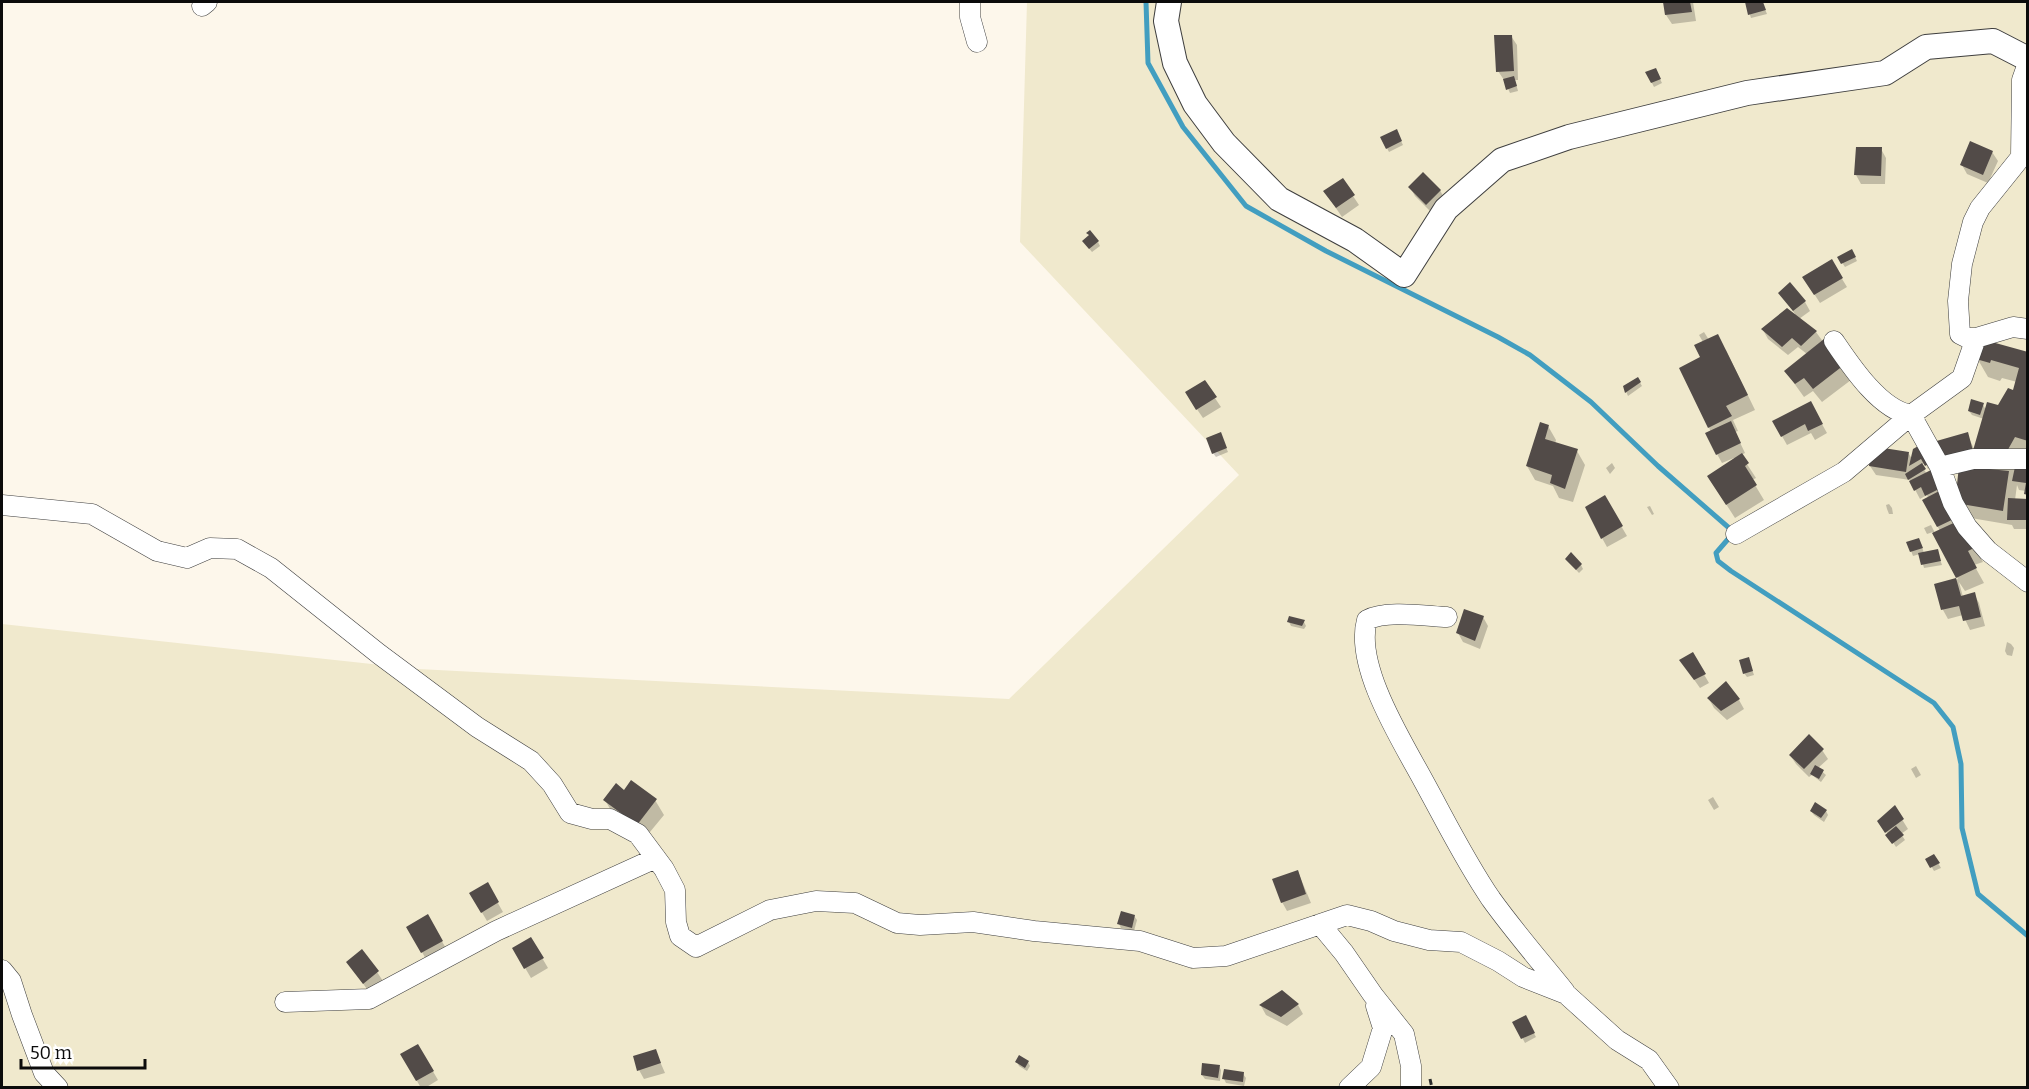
<svg xmlns="http://www.w3.org/2000/svg" width="2029" height="1089" viewBox="0 0 2029 1089" font-family="Bitter,serif">
<style>
.farmland{fill:#f0e9cd}
.shadow{fill:#0003}
.lines{fill:none;stroke-linecap:round;stroke-linejoin:round}
.stream{stroke:#429ec0;stroke-width:5}
.building{fill:#524b48}
.minor-casing{stroke:#3e3e3e;stroke-width:21}
.tertiary-casing{stroke:#3e3e3e;stroke-width:26}
.path{stroke:#2d2d2d;stroke-width:3;stroke-dasharray:6 3;stroke-linecap:butt}
.minor{stroke:#fff;stroke-width:20}
.tertiary{stroke:#fff;stroke-width:24}
</style>
<rect width="100%" height="100%" fill="#fdf7eb"/>
<path class="farmland" d="M 1027,2 L 2027,2 L 2027,1087 L 2,1088 L 2,624 L 418,669 L 1009,699 L 1239,475 L 1020,242 Z"/>
<path class="shadow" d="M 1665,2 L 1693,2 L 1696,21 L 1672,24 L 1666,15 Z
M 1746,2 L 1762,2 L 1767,14 L 1751,18 Z
M 1511,36 L 1517,45 L 1518,80 L 1515,80 L 1518,91 L 1510,93 L 1504,80 L 1498,71 Z
M 1647,73 L 1657,73 L 1662,83 L 1654,87 Z
M 1396,131 L 1403,145 L 1389,152 L 1382,138 Z
M 1881,149 L 1886,158 L 1885,184 L 1861,184 L 1856,175 Z
M 1992,152 L 1998,161 L 1988,183 L 1967,174 L 1962,165 Z
M 1410,187 L 1440,190 L 1445,200 L 1432,213 L 1415,196 Z
M 1325,192 L 1353,196 L 1359,205 L 1342,217 Z
M 1098,242 L 1100,246 L 1092,252 L 1086,245 Z
M 1852,251 L 1857,261 L 1845,267 L 1839,258 Z
M 1831,261 L 1847,287 L 1820,303 L 1804,278 Z
M 1780,293 L 1805,302 L 1810,311 L 1799,319 L 1816,332 L 1851,380 L 1822,402 L 1813,391 L 1804,397 L 1786,372 L 1807,354 L 1798,347 L 1788,355 L 1768,339 L 1763,330 L 1795,314 Z
M 1704,332 L 1709,340 L 1726,350 L 1755,410 L 1733,420 L 1738,431 L 1735,432 L 1745,453 L 1741,455 L 1756,478 L 1752,480 L 1764,500 L 1735,518 L 1717,490 L 1735,460 L 1734,458 L 1722,463 L 1717,454 L 1709,427 L 1702,358 L 1703,342 L 1699,335 Z
M 2028,353 L 2028,498 L 2026,491 L 2019,490 L 2017,485 L 2015,500 L 2028,501 L 2028,529 L 2014,529 L 2012,525 L 1965,517 L 1960,467 L 1944,469 L 1967,434 L 1975,451 L 1984,419 L 1972,415 L 1969,411 L 1983,405 L 1986,410 L 1998,406 L 2014,391 L 2017,382 L 2002,378 L 2000,381 L 1988,377 L 1977,358 Z
M 1638,379 L 1642,386 L 1628,396 L 1624,387 Z
M 1204,382 L 1221,407 L 1203,418 L 1192,402 Z
M 1810,403 L 1827,433 L 1815,440 L 1811,433 L 1787,445 L 1774,422 Z
M 1548,426 L 1556,440 L 1555,444 L 1577,451 L 1585,465 L 1573,502 L 1559,498 L 1553,486 L 1535,480 L 1527,466 Z
M 1222,438 L 1228,452 L 1216,457 L 1213,453 Z
M 1914,450 L 1931,468 L 1928,469 L 1925,463 L 1921,465 L 1927,474 L 1932,471 L 1983,562 L 1974,565 L 1984,583 L 1965,591 L 1959,582 L 1963,597 L 1974,594 L 1979,603 L 1985,626 L 1970,630 L 1963,615 L 1948,619 L 1943,610 L 1936,585 L 1958,579 L 1933,532 L 1927,534 L 1924,528 L 1931,525 L 1935,533 L 1940,531 L 1924,500 L 1928,498 L 1927,495 L 1920,499 L 1910,480 L 1876,475 L 1870,466 L 1909,454 L 1912,459 Z
M 1612,463 L 1615,468 L 1610,474 L 1606,468 Z
M 1604,497 L 1627,536 L 1607,547 L 1602,538 Z
M 1889,504 L 1892,508 L 1893,514 L 1889,514 L 1887,509 L 1886,505 Z
M 1650,506 L 1654,514 L 1652,515 L 1647,507 Z
M 1908,543 L 1921,544 L 1924,553 L 1937,550 L 1942,565 L 1924,568 L 1920,554 L 1913,556 Z
M 1566,559 L 1581,565 L 1583,569 L 1579,573 Z
M 1483,617 L 1488,626 L 1480,649 L 1463,642 L 1458,633 Z
M 1289,622 L 1304,622 L 1306,626 L 1304,629 L 1291,626 Z
M 2007,642 L 2011,644 L 2014,648 L 2012,656 L 2007,655 L 2005,651 Z
M 1692,654 L 1709,683 L 1700,688 L 1681,661 Z
M 1750,663 L 1754,675 L 1747,677 L 1744,673 Z
M 1709,699 L 1739,700 L 1744,709 L 1727,720 L 1714,708 Z
M 1822,750 L 1828,759 L 1818,768 L 1826,775 L 1821,782 L 1812,775 L 1809,777 L 1796,764 L 1790,755 Z
M 1916,766 L 1921,775 L 1916,778 L 1911,769 Z
M 625,792 L 655,800 L 664,815 L 645,838 L 613,814 L 605,800 Z
M 1713,797 L 1719,807 L 1714,810 L 1708,800 Z
M 1895,808 L 1908,829 L 1901,834 L 1905,840 L 1896,847 L 1879,821 Z
M 1811,811 L 1826,811 L 1828,815 L 1824,822 L 1814,815 Z
M 1934,856 L 1941,868 L 1934,871 L 1927,859 Z
M 1298,872 L 1311,903 L 1287,911 L 1282,902 Z
M 487,884 L 503,912 L 487,921 L 471,894 Z
M 427,916 L 447,950 L 427,961 L 408,927 Z
M 1134,916 L 1137,920 L 1134,931 L 1121,928 L 1119,924 Z
M 531,939 L 548,968 L 531,978 L 514,949 Z
M 348,962 L 377,972 L 383,981 L 369,992 Z
M 1282,992 L 1298,1005 L 1303,1014 L 1287,1026 L 1266,1015 L 1261,1006 Z
M 1525,1017 L 1536,1037 L 1525,1043 L 1514,1022 Z
M 418,1046 L 438,1080 L 425,1088 L 421,1088 L 402,1055 Z
M 655,1050 L 665,1073 L 644,1079 L 639,1070 Z
M 1017,1062 L 1028,1062 L 1030,1066 L 1027,1071 L 1019,1066 Z
M 1219,1066 L 1221,1070 L 1220,1081 L 1205,1079 L 1202,1075 Z
M 1243,1074 L 1246,1078 L 1244,1086 L 1226,1083 L 1224,1079 Z"/>
<g class="lines">
<path class="stream" d="M 1146,2 L 1148,63 L 1183,127 L 1246,206 L 1326,251 L 1498,337 L 1530,355 L 1591,402 L 1658,466 L 1736,534 L 1729,538 L 1716,553 L 1718,561 L 1731,571 L 1934,703 L 1953,727 L 1961,764 L 1962,828 L 1978,894 L 2028,936"/>
</g>
<path class="building" d="M 1663,2 L 1690,2 L 1692,12 L 1665,15 Z
M 1745,2 L 1763,2 L 1766,10 L 1748,15 Z
M 1494,35 L 1512,35 L 1514,71 L 1496,72 Z
M 1656,68 L 1661,79 L 1651,83 L 1645,72 Z
M 1514,76 L 1517,86 L 1506,90 L 1503,79 Z
M 1397,129 L 1402,141 L 1386,149 L 1380,137 Z
M 1970,141 L 1993,151 L 1983,175 L 1960,165 Z
M 1856,147 L 1882,147 L 1881,176 L 1854,175 Z
M 1423,172 L 1441,190 L 1426,205 L 1408,187 Z
M 1343,178 L 1355,195 L 1336,208 L 1323,191 Z
M 1090,230 L 1099,241 L 1089,249 L 1082,241 L 1089,235 L 1086,233 Z
M 1852,249 L 1856,257 L 1841,264 L 1837,257 Z
M 1832,259 L 1843,278 L 1814,295 L 1802,277 Z
M 1790,282 L 1806,301 L 1793,311 L 1778,293 Z
M 1787,308 L 1817,331 L 1801,346 L 1792,338 L 1782,347 L 1761,329 Z
M 1718,334 L 1748,395 L 1726,406 L 1732,416 L 1708,428 L 1679,368 L 1700,357 L 1694,345 Z
M 1824,339 L 1844,365 L 1813,389 L 1804,378 L 1795,384 L 1784,371 Z
M 1981,339 L 2028,352 L 2028,441 L 2015,437 L 2001,462 L 1972,454 L 1987,402 L 1998,405 L 2008,388 L 2013,390 L 2019,368 L 1991,360 L 1990,363 L 1976,359 Z
M 1638,377 L 1641,382 L 1625,393 L 1623,386 Z
M 1205,380 L 1217,397 L 1196,410 L 1185,392 Z
M 1971,399 L 1984,403 L 1980,415 L 1968,411 Z
M 1811,401 L 1823,424 L 1808,431 L 1805,424 L 1781,437 L 1772,421 Z
M 1731,421 L 1741,443 L 1716,455 L 1705,433 Z
M 1540,422 L 1549,425 L 1545,439 L 1578,449 L 1565,489 L 1550,483 L 1552,475 L 1526,466 Z
M 1221,432 L 1227,448 L 1212,454 L 1206,438 Z
M 1968,432 L 1973,451 L 1938,460 L 1933,442 Z
M 1920,445 L 1930,463 L 1925,466 L 1921,459 L 1909,466 L 1913,449 Z
M 1877,447 L 1909,452 L 1906,472 L 1869,466 L 1870,455 Z
M 1742,453 L 1749,463 L 1745,466 L 1757,485 L 1726,505 L 1707,476 Z
M 2016,462 L 2028,464 L 2028,495 L 2024,494 L 2026,483 L 2012,481 Z
M 1922,463 L 1926,469 L 1908,480 L 1905,474 Z
M 1959,466 L 2009,471 L 2003,511 L 1955,503 Z
M 1933,469 L 1943,487 L 1925,496 L 1921,487 L 1914,491 L 1909,481 Z
M 1943,489 L 1958,517 L 1937,527 L 1922,500 Z
M 1605,495 L 1623,526 L 1601,539 L 1585,507 Z
M 2008,498 L 2028,499 L 2028,520 L 2007,520 Z
M 1960,520 L 1976,547 L 1968,551 L 1977,568 L 1956,578 L 1932,533 Z
M 1919,538 L 1923,548 L 1910,552 L 1906,542 Z
M 1938,549 L 1941,561 L 1921,565 L 1918,553 Z
M 1571,552 L 1582,564 L 1576,570 L 1565,559 Z
M 1956,578 L 1961,596 L 1975,592 L 1981,617 L 1963,621 L 1959,606 L 1941,610 L 1934,584 Z
M 1464,609 L 1484,616 L 1475,641 L 1456,633 Z
M 1289,616 L 1305,620 L 1302,626 L 1287,622 Z
M 1693,652 L 1706,674 L 1694,680 L 1679,660 Z
M 1749,657 L 1753,671 L 1743,674 L 1739,660 Z
M 1726,681 L 1740,699 L 1721,711 L 1707,698 Z
M 1809,734 L 1824,749 L 1804,769 L 1789,755 Z
M 1815,765 L 1824,770 L 1819,779 L 1810,774 Z
M 631,780 L 657,799 L 637,825 L 603,800 L 616,783 L 624,790 Z
M 1815,802 L 1827,810 L 1821,818 L 1810,811 Z
M 1895,805 L 1904,819 L 1885,833 L 1877,821 Z
M 1896,826 L 1904,835 L 1892,844 L 1885,835 Z
M 1934,854 L 1940,863 L 1930,868 L 1925,859 Z
M 1298,870 L 1306,894 L 1281,903 L 1272,879 Z
M 488,882 L 499,902 L 481,913 L 469,893 Z
M 1121,911 L 1135,915 L 1132,928 L 1117,924 Z
M 428,914 L 443,941 L 421,953 L 406,927 Z
M 531,937 L 544,958 L 524,969 L 512,948 Z
M 362,949 L 379,971 L 363,984 L 346,962 Z
M 1282,990 L 1299,1004 L 1281,1017 L 1259,1005 Z
M 1526,1015 L 1535,1033 L 1521,1039 L 1512,1022 Z
M 418,1044 L 434,1071 L 416,1081 L 400,1054 Z
M 656,1049 L 661,1063 L 637,1071 L 633,1056 Z
M 1019,1055 L 1029,1061 L 1025,1068 L 1015,1062 Z
M 1202,1063 L 1220,1065 L 1218,1078 L 1201,1075 Z
M 1224,1069 L 1244,1072 L 1243,1082 L 1222,1079 Z"/>
<g class="lines">
<g class="minor-casing">
<path id="minor" d="M 970,2 L 970,17 L 977,42
M 202,6 L 207,2
M 1976,338 L 1968,338 L 1960,334 L 1958,301 L 1962,264 L 1973,222 L 1980,208 L 2021,157 L 2022,80 L 2028,63
M 1834,341 C 1851,366 1880,410 1911,415 L 1940,467 L 1953,503 L 1967,527 L 1988,551 L 2028,582
M 1940,467 L 1973,459 L 2028,459
M 2,505 L 92,514 L 157,551 L 187,558 L 210,548 L 237,549 L 271,568 L 379,654 L 477,727 L 531,761 L 552,784 L 570,813 L 592,819 L 610,819 L 638,834 L 664,869 L 675,890 L 676,922 L 680,936 L 696,947 L 770,910 L 816,901 L 855,903 L 897,923 L 920,925 L 973,922 L 1034,931 L 1140,941 L 1193,958 L 1226,956 L 1347,915 L 1371,921 L 1394,931 L 1429,940 L 1461,942 L 1498,961 L 1523,977 L 1566,994 L 1617,1040 L 1649,1060 L 1669,1088
M 1736,534 L 1844,472 L 1911,415 L 1962,378 L 1976,338 L 2013,327 L 2028,329
M 1447,617 C 1425,616 1386,610 1367,620 C 1354,666 1402,741 1423,780 C 1445,820 1465,861 1491,899 C 1514,931 1540,961 1565,992
M 1320,924 L 1344,953 L 1373,995 L 1404,1034 L 1411,1066 L 1411,1088
M 2,970 L 11,981 L 22,1015 L 44,1073 L 58,1088
M 285,1002 L 369,999 L 496,931 L 656,858
M 1349,1088 L 1371,1067 L 1383,1028 L 1376,1006"/>
</g>
<g class="tertiary-casing">
<path id="tertiary" d="M 1169,2 L 1166,21 L 1175,63 L 1195,104 L 1224,143 L 1279,199 L 1355,240 L 1404,275 L 1446,209 L 1502,160 L 1569,137 L 1747,93 L 1885,73 L 1926,47 L 1993,41 L 2028,59"/>
</g>
<path class="path" d="M 1430,1079 L 1432,1088"/>
<use href="#minor" class="minor"/>
<use href="#tertiary" class="tertiary"/>
</g>
<rect width="2029" height="1089" fill="none" stroke="#0b0b0b" stroke-width="6"/>
<path d="M21 1059v9h124v-9" fill="none" stroke="#0b0b0b" stroke-width="3"/>
<text x="30" y="1059" font-size="18" fill="#0b0b0b" stroke="#ffffff" stroke-width="4.5" paint-order="stroke">50 m</text>
</svg>
